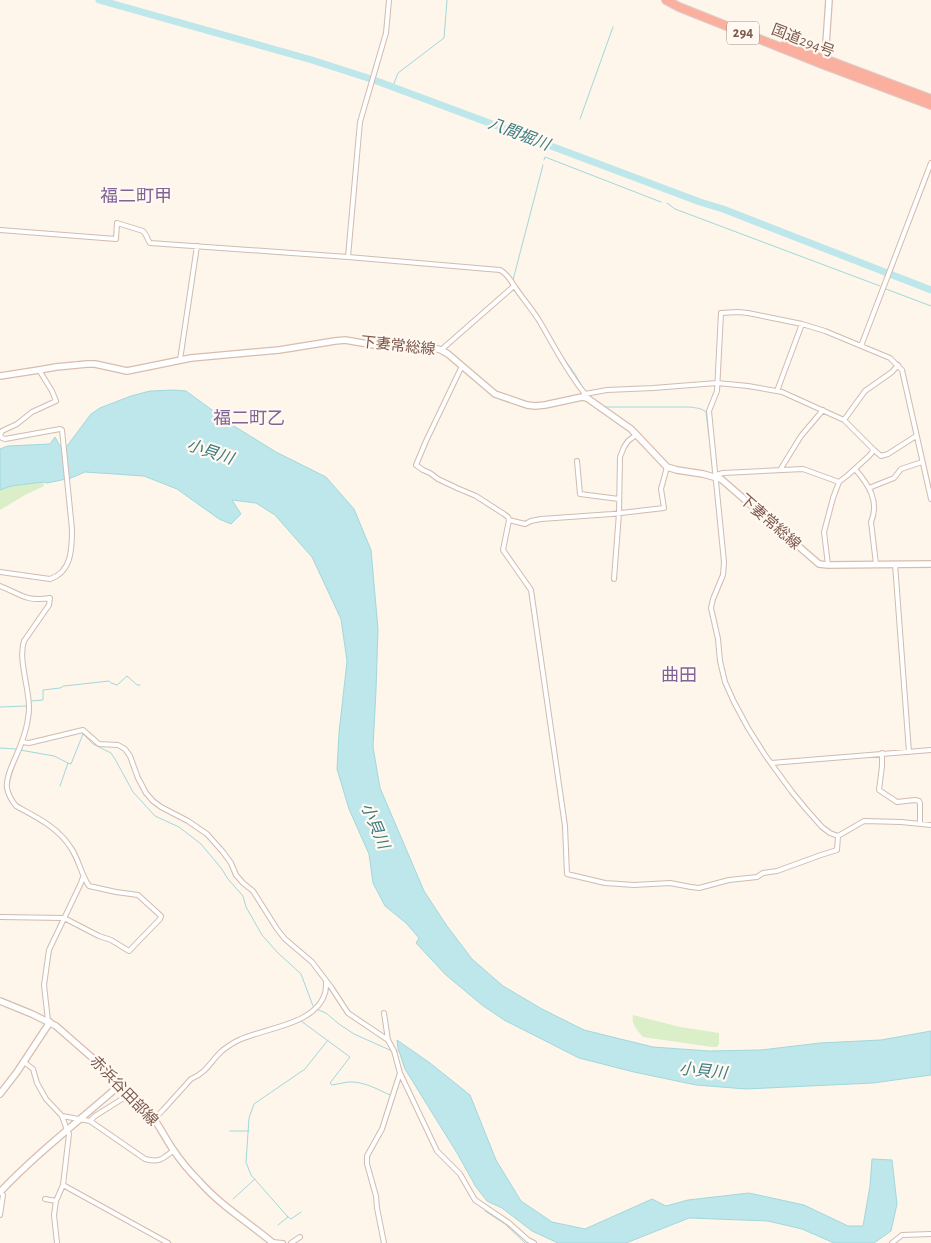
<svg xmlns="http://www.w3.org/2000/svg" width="931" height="1243" viewBox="0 0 931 1243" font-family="'Alegreya Sans','Noto Sans JP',sans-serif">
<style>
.green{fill:#daeec7}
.water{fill:#bde7ea;stroke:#a2d8dc}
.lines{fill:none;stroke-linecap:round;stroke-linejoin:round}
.stream{stroke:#a2d8dc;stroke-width:1}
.river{stroke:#bde7ea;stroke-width:7}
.street-casing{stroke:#d2bbae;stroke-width:6}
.secondary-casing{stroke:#d8bdae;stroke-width:8}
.highway-casing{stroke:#dad0cd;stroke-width:10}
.street{stroke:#fff;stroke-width:4}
.secondary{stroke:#fff;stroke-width:5.5}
.highway{stroke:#fbaf9e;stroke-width:8}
.labels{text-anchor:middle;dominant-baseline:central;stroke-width:4.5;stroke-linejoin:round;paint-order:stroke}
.shield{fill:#fff9f2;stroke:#a3887d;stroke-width:1}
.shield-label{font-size:14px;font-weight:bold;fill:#7c584b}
.street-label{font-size:15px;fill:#7c584b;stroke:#fff9f2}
.water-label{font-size:16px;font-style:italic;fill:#3c7c82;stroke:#fff9f2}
.quarter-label{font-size:18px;fill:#816397;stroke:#fff9f2}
</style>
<rect width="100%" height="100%" fill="#fef5eb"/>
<path class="green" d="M 43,482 L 44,486 L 25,495 L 0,510 L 0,490 L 11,486 Z
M 633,1015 L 680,1027 L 719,1033 L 719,1044 L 717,1047 L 712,1047 L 643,1037 C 637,1030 631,1024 633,1015 Z"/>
<path class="water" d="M 174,390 L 186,391 L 234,426 L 276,452 L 326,477 L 354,509 L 371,550 L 378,629 L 376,690 L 373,747 L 380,788 L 424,891 L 447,926 L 472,959 L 503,986 L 542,1009 L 584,1030 L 653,1047 L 709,1051 L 761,1050 L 820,1043 L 881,1040 L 931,1031 L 931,1075 L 873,1083 L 746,1089 L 696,1085 L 634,1072 L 579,1058 L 504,1020 L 482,1005 L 446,975 L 416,943 L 419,938 L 406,923 L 385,906 L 373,883 L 369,854 L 349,809 L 337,769 L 339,733 L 347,661 L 341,619 L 312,557 L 275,515 L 256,503 L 232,500 L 241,514 L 231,524 L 219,519 L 177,489 L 144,476 L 85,472 L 71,478 L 47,483 L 43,482 L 11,486 L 0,490 L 0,449 L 8,446 L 50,444 L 55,437 L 60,446 L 67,446 L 91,414 L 100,408 L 131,396 L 150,391 Z
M 397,1040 L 430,1063 L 470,1095 L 496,1160 L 521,1201 L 552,1222 L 585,1229 L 652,1199 L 666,1206 L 688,1200 L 749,1193 L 804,1205 L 848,1226 L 863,1226 L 870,1186 L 872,1159 L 892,1160 L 897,1204 L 891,1231 L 874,1243 L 834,1243 L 802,1229 L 768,1221 L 689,1218 L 626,1243 L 558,1243 L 532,1231 L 502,1208 L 487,1201 L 476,1187 L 457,1153 L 405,1069 L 398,1048 Z"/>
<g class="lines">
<path class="stream" d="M 393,86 L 398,73 L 444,38 L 447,0
M 580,119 L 613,27
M 547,151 L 549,145
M 544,160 L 545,157 L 661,202
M 667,203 L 675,209 L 880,286
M 886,289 L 931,306
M 534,310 L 513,280 L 543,165
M 538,315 L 542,322
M 562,356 L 575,374 L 584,390
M 602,406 L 607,407 L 690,407 C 696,408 701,408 706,412 L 713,468
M 31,701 L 43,700 L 43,690 L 60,688 L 64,686 L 109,681 L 111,683 L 117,685 L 127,676 L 137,685 L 140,685
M 0,707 L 27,706
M 0,748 L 17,749
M 20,750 L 54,756 L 68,763 L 60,786
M 68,763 L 71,764 L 83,734 L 93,744 L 111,753 L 115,759 L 133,792 L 155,816 L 179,827 L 201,844 L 221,868 L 228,879 L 243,896 L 246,907 L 262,935 L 277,952 L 301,974 L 313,1006
M 316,1009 L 326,1013 L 339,1024 L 354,1034 L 392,1051 L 398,1051
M 301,1021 L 350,1057 L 330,1083 L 332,1085 C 337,1084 343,1083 348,1082 C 363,1081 377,1089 390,1095
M 230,1131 L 249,1131
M 233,1199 L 255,1179
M 485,1211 L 505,1224 L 525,1243
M 287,1216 L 291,1219 L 301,1212
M 278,1225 L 288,1217 L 251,1175 L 246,1162 L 249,1118 L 254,1104 L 305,1069 L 328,1040"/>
<path class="river" d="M 99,0 L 312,60 L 374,80 L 567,152 L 700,202 L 723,209 L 931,290"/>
<g class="street-casing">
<path id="street" d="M 0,230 L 116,239 L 117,223 L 143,231 C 147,235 147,239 150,243 L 348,257 L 500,270 C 508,274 510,280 515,287 C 523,299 532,309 540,322 C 554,346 567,372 585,394 L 585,397
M 348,257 L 360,122 L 386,33 L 389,0
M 861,346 L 931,163
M 441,350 L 514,286
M 180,360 L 197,246
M 462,366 L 426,441 L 416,465 L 423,470 L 430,473 L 438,479 L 457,488 L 476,496 L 504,514 L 508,517 L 509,520 L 525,524 L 531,521 L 541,519 L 612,514 L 664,508 L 661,489 L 667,467
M 777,391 L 802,324
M 585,394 L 607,390 L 653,388 L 717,383 L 748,386 L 782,392 L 844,420 L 874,450 L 881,456 L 888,454 L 916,436
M 844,420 L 865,391 L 892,372 L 898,365
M 577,461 L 580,494 L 619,499
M 855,469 C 868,484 880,501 871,522 L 876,564
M 780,470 L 801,436 L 823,410
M 716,475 L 723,473 L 803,469 L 839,482
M 869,488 L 894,478 L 901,469 L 922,462
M 931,499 L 902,370 L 890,358 L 825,331 L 802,324 L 748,313 L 738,312 L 721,313 L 717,391 L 709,411 L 724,562 L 723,575 L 713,599 L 711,608 L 718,639 L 720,661 L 725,682 L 734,702 L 748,728 L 765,755 L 792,792 L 806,809 L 822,827 L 830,833 L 838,836 L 864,821 L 901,822 L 931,825
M 509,520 L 503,550 L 531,590 L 565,826 L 567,874 L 605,883 L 634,885 L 670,883 L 691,887 L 699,888 L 729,880 L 757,877 L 763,873 L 777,871 L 821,855 L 837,850 L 838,836
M 895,564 L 909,752
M 828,565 L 824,532 L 833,498 L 839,482 L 848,475 L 869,456 L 874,450
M 0,572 L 50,579 C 72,572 72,548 72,529 L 62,430 L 60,429 L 5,439 L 2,438 L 0,435 L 2,431 L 17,424 L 32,412 L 56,401 L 52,391 L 39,370
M 614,579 L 619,513 L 620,457 L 624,447 L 628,441 L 636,435
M 0,586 C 21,594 25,602 50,598 L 49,605 L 24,641 C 17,662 33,696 28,718 C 27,727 24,736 21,744 C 17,756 5,776 7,788 C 8,794 12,801 16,806 C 36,817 58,827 71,848 C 79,860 81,874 89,886 L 116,892 L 138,895 L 161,916 L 160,919 L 129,951 L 111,940 L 99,936 L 64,918 L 0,917
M 22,742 L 29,743 L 83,730 L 99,744 L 118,745 L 125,749 L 130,756 L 138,778 L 146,793 L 153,801 L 161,807 L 188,821 L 207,834 L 223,852 L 231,863 L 236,875 L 243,883 L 253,891 L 277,929 L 285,939 L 312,962 L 331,987 L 348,1013 L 388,1040
M 882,753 L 882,766 L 879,790 L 897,802 L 915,800 L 919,801 L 920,803 L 920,824
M 771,763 L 931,750
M 384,1013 L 388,1040 L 394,1051 L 400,1073 L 437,1151 L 460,1174 L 475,1200 L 509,1223 L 528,1240 L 534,1243
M 48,1021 L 44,985 L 49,950 L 81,883 L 83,877
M 24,1062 L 33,1069 L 37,1083 L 46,1099 L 62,1116 L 67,1130 L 69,1134 L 63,1185 L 56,1201 L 54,1215 L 57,1243
M 62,1116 L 90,1121 L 145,1159 C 160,1163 162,1159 174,1150
M 154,1119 L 163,1110 L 191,1079 C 208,1072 211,1060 223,1050 C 227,1047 234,1042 239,1040 C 264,1028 316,1025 325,993 C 326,990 326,985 326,982
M 90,1121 L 95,1116 L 130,1094
M 63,1185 L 168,1243
M 45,1199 L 56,1201
M 0,1215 L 3,1195
M 272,1242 L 283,1243
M 291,1243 L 300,1237
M 384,1243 L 377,1208 L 376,1196 L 367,1164 L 367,1156 L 382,1129 L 400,1073
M 892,1243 L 902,1235 L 931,1234"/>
</g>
<g class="secondary-casing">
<path id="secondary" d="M 822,62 L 826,44 L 829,0
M 0,376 L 39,370 L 56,367 L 87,364 L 95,364 L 127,371 L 191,358 L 279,350 L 335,341 L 345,340 L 374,345 L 431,347 L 441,350 L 448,354 L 495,394 L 527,405 L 535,406 L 545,405 L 582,397 L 587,398 L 631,429 L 667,467 L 677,470 L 703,474 L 721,479 L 819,564 L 828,565 L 931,564
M 0,1001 L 32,1014 L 56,1026 L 104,1068 L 149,1112 C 158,1123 164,1136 172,1148 C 180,1160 189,1171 199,1181 C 221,1206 248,1222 273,1243
M 0,1094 L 17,1072 L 50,1022
M 0,1192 C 37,1153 80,1120 121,1084"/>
</g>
<g class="highway-casing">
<path id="highway" d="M 666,0 L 679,7 L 822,64 L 931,105
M 785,44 L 931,99"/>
</g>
<use href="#street" class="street"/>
<use href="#secondary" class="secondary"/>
<use href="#highway" class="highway"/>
</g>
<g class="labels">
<rect class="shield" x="727" y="21.5" width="32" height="23" rx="4"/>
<g class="shield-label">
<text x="743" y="33">294</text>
</g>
<g class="street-label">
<text transform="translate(803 41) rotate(21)">国道294号</text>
<text transform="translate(398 346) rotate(6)">下妻常総線</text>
<text transform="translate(770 522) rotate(41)">下妻常総線</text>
<text transform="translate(124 1091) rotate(46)">赤浜谷田部線</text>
</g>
<g class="water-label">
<text transform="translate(519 134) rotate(21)">八間堀川</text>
<text transform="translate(210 452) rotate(18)">小貝川</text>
<text transform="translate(375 826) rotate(67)">小貝川</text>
<text transform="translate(703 1071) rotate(6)">小貝川</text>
</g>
<g class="quarter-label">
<text x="136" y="197">福二町甲</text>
<text x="249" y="419">福二町乙</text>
<text x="679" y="676">曲田</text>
</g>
</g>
</svg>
